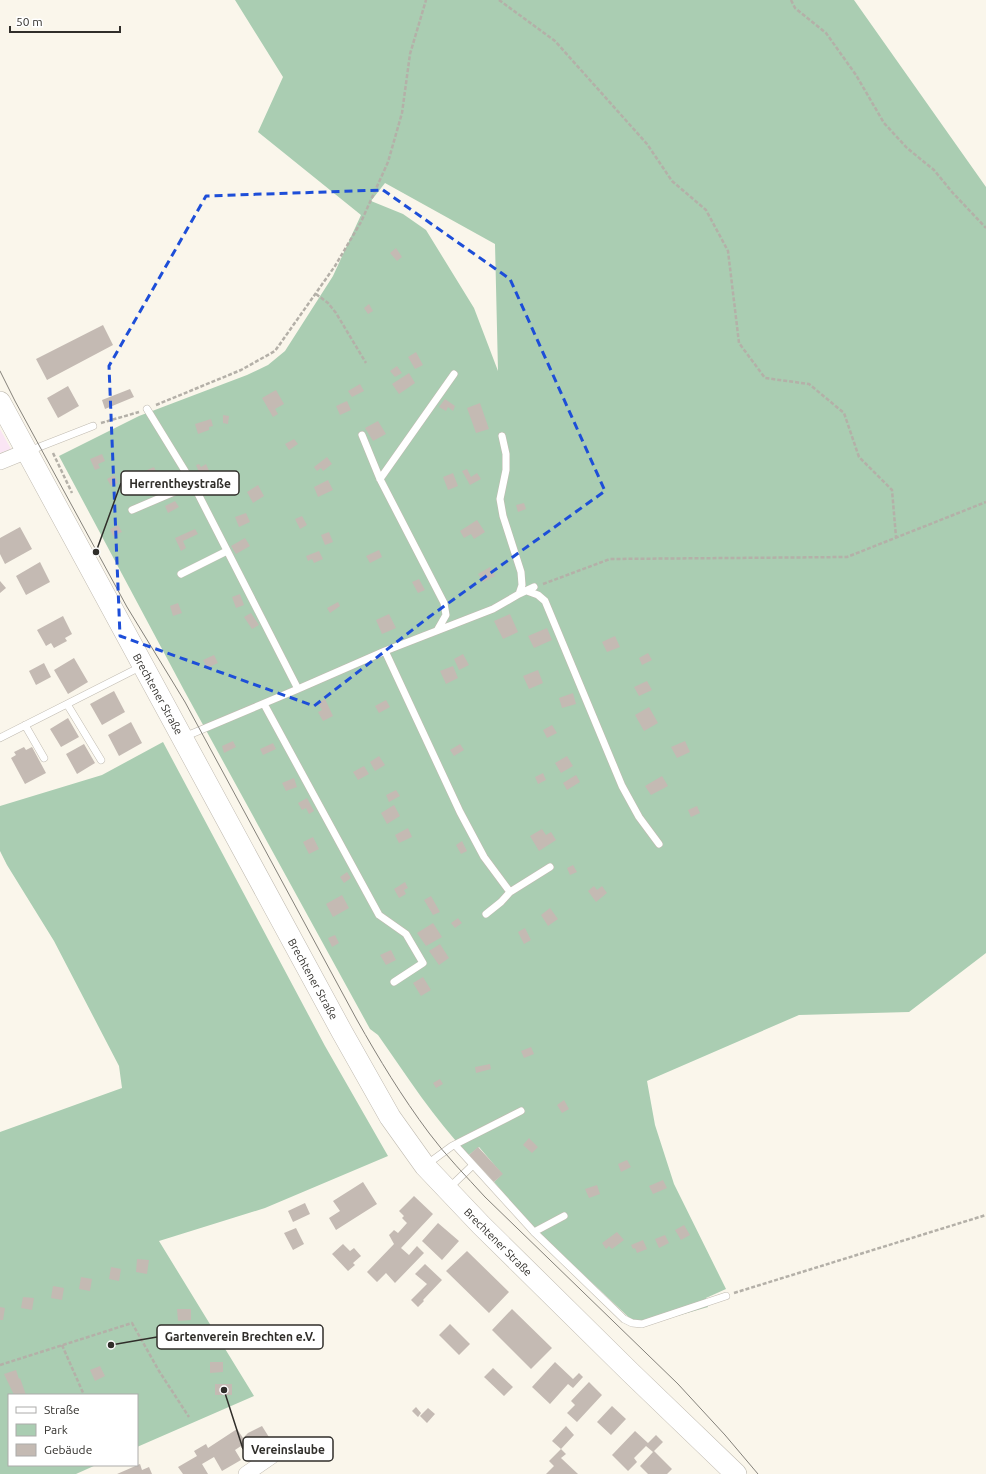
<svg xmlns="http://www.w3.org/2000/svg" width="986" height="1474" viewBox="0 0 986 1474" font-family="Ubuntu,sans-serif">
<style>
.commercial{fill:#fae5f4}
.green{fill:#aacdb2;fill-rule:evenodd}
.building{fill:#c4bab3}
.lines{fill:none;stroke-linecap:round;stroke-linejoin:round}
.service-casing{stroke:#c0bbb1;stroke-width:8}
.minor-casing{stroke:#c0bbb1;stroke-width:16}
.secondary-casing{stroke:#c0bbb1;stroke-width:22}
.path{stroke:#b4b0a8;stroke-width:2.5;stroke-dasharray:4 2;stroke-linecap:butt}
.service{stroke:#fff;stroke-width:7}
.minor{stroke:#fff;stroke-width:15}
.secondary{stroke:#fff;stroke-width:21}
.tram{stroke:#84817a;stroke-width:1}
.marked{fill:none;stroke:#1d4ed8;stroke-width:3;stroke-dasharray:8 5;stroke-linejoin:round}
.labels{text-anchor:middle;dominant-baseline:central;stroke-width:4;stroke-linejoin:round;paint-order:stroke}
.street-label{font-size:11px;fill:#302e2a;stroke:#fff}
.leader{fill:none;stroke:#302e2a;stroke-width:1.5}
.callout-dot{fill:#302e2a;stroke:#fff;stroke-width:1.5}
.callout{fill:#fff;stroke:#302e2a;stroke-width:1.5}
.callout-label{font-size:12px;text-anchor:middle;font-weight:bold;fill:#302e2a}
</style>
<rect width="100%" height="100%" fill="#faf6eb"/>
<path class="commercial" d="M 0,429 L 11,449 L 0,453 Z"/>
<path class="green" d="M 235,0 L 854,0 L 986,187 L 986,953 L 909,1012 L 799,1015 L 647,1081 L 655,1125 L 674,1184 L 726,1289 L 706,1298 L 708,1307 L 639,1327 L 533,1227 L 494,1182 L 502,1174 L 479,1147 L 469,1155 C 434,1119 407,1076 378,1035 L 370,1029 L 185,692 L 59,456 L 139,416 L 247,375 L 268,365 L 285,351 L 333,276 L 361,215 L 258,132 L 283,77 ZM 385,183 L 495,244 L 498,371 L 474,308 L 426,230 L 403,214 L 371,201 Z
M 163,742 L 325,1046 L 388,1156 L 265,1208 L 159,1241 L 254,1396 L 137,1447 L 137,1395 L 9,1395 L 9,1465 L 96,1465 L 76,1474 L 0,1474 L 0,1132 L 122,1088 L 119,1066 L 54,941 L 7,865 L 0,851 L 0,806 L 102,775 Z"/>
<path class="building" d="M 396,248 L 402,257 L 397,261 L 390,253 Z
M 369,304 L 373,311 L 368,314 L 364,308 Z
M 103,325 L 113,345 L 47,380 L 36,359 Z
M 416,352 L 423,365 L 415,369 L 408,357 Z
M 397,366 L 402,373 L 395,377 L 390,371 Z
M 409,373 L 415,383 L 399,394 L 392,384 Z
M 360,384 L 364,391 L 352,397 L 348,391 Z
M 68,386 L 79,406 L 58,418 L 47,398 Z
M 130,389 L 134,397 L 105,409 L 102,400 Z
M 276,390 L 284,404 L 275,409 L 278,414 L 273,417 L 262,398 Z
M 445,399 L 455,406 L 453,411 L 448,407 L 446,411 L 439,407 Z
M 347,401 L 351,410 L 340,415 L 336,406 Z
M 480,403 L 489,429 L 476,433 L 467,408 Z
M 223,415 L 229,416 L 228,424 L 223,423 Z
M 211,419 L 213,426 L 209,427 L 209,430 L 198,434 L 195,424 Z
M 378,421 L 386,434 L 373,441 L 365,428 Z
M 294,439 L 298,444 L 289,450 L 285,444 Z
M 102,454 L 105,461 L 98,464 L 100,468 L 95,470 L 90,459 Z
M 327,457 L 332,464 L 323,471 L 321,468 L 317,471 L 314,467 Z
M 199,464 L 201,467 L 206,464 L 210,473 L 201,477 L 196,465 Z
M 154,467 L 162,483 L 157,485 L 155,481 L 151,483 L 145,471 Z
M 467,469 L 471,477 L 477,473 L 481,479 L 470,485 L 462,471 Z
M 453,473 L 458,486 L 448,490 L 443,477 Z
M 114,475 L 118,483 L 111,486 L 107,479 Z
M 328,480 L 333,490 L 318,497 L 314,487 Z
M 258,485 L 264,496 L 253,503 L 247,492 Z
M 175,501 L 179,507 L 168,513 L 165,506 Z
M 524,503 L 526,509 L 518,512 L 516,505 Z
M 246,513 L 250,522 L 239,527 L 235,517 Z
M 302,516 L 307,525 L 300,529 L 295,519 Z
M 477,520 L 485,532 L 474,539 L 471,534 L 464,538 L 460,531 Z
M 118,525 L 122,532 L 113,536 L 110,529 Z
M 20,527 L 32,549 L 5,564 L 0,554 L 0,538 Z
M 195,529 L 198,534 L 183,541 L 186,548 L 181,551 L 175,538 Z
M 329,532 L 333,542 L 325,545 L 321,535 Z
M 245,538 L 250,546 L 236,554 L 231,546 Z
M 379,550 L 382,557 L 370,563 L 366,556 Z
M 319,551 L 323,559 L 314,563 L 312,559 L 308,561 L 306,556 Z
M 40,562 L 50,582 L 26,595 L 16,576 Z
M 490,567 L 495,576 L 483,582 L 478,574 Z
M 419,579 L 425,590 L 418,593 L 412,582 Z
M 0,581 L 6,588 L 0,593 Z
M 240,594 L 244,605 L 236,608 L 232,597 Z
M 338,602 L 340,606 L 330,613 L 327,608 Z
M 178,603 L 182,613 L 173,616 L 170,606 Z
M 251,613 L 259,625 L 252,629 L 244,617 Z
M 389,614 L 396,628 L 382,634 L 376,620 Z
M 510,614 L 518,632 L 503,639 L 494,621 Z
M 63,616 L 72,634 L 65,638 L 67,641 L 54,648 L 51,643 L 46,646 L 37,630 Z
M 547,628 L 552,640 L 534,648 L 528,636 Z
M 615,636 L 620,647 L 607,652 L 602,642 Z
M 648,653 L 652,660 L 642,665 L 639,658 Z
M 463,654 L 469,665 L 459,670 L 454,659 Z
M 214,655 L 218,663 L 207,668 L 203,660 Z
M 74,658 L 88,682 L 68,694 L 54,670 Z
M 44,663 L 51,677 L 36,685 L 29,671 Z
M 453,666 L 458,678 L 446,684 L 440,671 Z
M 538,670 L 543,683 L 529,689 L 523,676 Z
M 647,681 L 652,690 L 639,696 L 634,687 Z
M 114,691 L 125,712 L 102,725 L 90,704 Z
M 573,693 L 576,704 L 562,708 L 559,698 Z
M 325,699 L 333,716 L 323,721 L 318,712 L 322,710 L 318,703 Z
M 386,700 L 390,707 L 379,713 L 375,706 Z
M 649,707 L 658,723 L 644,731 L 635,715 Z
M 68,718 L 79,737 L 61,747 L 50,729 Z
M 131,722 L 142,743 L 119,756 L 108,735 Z
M 552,725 L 557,733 L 547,738 L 543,730 Z
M 233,741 L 236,747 L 224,753 L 222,746 Z
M 685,741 L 690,752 L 677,758 L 671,747 Z
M 273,743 L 276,749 L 263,755 L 260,749 Z
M 84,744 L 95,763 L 77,774 L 66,754 Z
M 460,744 L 464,750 L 454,756 L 450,750 Z
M 24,747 L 26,750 L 32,747 L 46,773 L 25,784 L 11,758 L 16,755 L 14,752 Z
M 379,756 L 385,765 L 375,771 L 370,762 Z
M 567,756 L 573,766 L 561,773 L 555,763 Z
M 364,766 L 369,774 L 358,780 L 353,772 Z
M 543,773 L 546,780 L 538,784 L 535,777 Z
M 576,775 L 580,782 L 567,790 L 563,783 Z
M 662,776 L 668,786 L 651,795 L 645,786 Z
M 294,778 L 297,787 L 286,791 L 282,783 Z
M 396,790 L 400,796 L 389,802 L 386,795 Z
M 307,798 L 314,811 L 309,814 L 306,808 L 302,810 L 298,803 Z
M 394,805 L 400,816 L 387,824 L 381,813 Z
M 697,806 L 700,813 L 691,817 L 688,810 Z
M 408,828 L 412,837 L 399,843 L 395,835 Z
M 542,829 L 546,835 L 551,832 L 556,840 L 539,851 L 530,836 Z
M 313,837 L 319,849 L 309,854 L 303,842 Z
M 462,841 L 467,851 L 461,854 L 456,845 Z
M 573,865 L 577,872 L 570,875 L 567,868 Z
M 347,872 L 351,878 L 344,883 L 340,877 Z
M 405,882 L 408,888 L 404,890 L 406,894 L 399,898 L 394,889 Z
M 594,886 L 597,890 L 602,886 L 607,893 L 596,902 L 588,891 Z
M 342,895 L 349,908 L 333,917 L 326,904 Z
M 431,896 L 440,912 L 433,915 L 424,900 Z
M 550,908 L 558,919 L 548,926 L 541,915 Z
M 458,918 L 462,923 L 455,928 L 451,923 Z
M 433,923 L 442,937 L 426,946 L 417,933 Z
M 525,928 L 531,940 L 524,944 L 518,932 Z
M 335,935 L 339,943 L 332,947 L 328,938 Z
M 440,944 L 449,958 L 439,965 L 429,951 Z
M 391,950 L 396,960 L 386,965 L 380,955 Z
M 423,977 L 431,990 L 421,996 L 413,983 Z
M 531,1047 L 534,1054 L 524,1058 L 521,1051 Z
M 490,1064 L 491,1069 L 476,1073 L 475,1067 Z
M 440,1079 L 443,1084 L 436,1088 L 433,1083 Z
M 564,1100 L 569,1109 L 562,1113 L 557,1105 Z
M 529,1138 L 538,1147 L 532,1153 L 523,1145 Z
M 478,1147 L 503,1174 L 494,1182 L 469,1155 Z
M 627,1160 L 631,1167 L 621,1172 L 618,1164 Z
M 663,1180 L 667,1188 L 653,1194 L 649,1186 Z
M 363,1182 L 377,1204 L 336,1230 L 329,1218 L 340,1211 L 333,1201 Z
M 597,1185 L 600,1194 L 589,1198 L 585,1189 Z
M 414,1196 L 433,1214 L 401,1248 L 409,1255 L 417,1246 L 424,1253 L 395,1283 L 386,1273 L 377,1282 L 367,1272 L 394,1244 L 389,1235 L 394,1230 L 398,1233 L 407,1223 L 402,1218 L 404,1216 L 399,1211 Z
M 305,1203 L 310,1214 L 293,1222 L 288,1211 Z
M 438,1223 L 459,1241 L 442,1260 L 422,1241 Z
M 684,1225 L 690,1235 L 681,1240 L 675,1230 Z
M 296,1228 L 304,1244 L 293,1250 L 284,1233 Z
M 617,1232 L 624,1240 L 612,1249 L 609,1246 L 606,1249 L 602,1243 Z
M 665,1235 L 669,1243 L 659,1248 L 655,1239 Z
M 643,1240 L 647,1249 L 637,1253 L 635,1248 L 633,1249 L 631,1245 Z
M 343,1244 L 350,1251 L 354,1248 L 361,1256 L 353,1263 L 355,1265 L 348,1271 L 332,1254 Z
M 467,1251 L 509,1292 L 489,1313 L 446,1271 Z
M 137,1259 L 149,1260 L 147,1274 L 136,1272 Z
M 425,1264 L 442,1280 L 423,1300 L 424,1301 L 418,1307 L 411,1300 L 427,1284 L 415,1274 Z
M 111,1267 L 121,1269 L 119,1281 L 109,1279 Z
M 81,1277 L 92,1279 L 90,1291 L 79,1289 Z
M 53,1286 L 64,1288 L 62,1300 L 51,1298 Z
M 23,1297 L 34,1298 L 32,1310 L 21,1308 Z
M 0,1307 L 5,1308 L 3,1320 L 0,1320 Z
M 177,1309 L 191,1309 L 191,1320 L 178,1321 Z
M 512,1309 L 552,1348 L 531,1369 L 492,1330 Z
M 450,1324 L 470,1344 L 459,1355 L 439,1335 Z
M 210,1362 L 223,1362 L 223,1372 L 210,1373 Z
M 555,1362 L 573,1379 L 579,1373 L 583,1377 L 573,1388 L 568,1384 L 550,1404 L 532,1387 Z
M 100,1366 L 105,1376 L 95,1381 L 90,1370 Z
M 493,1368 L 513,1387 L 504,1396 L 484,1377 Z
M 16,1370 L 19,1379 L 20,1378 L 26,1395 L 14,1395 L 4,1374 Z
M 589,1382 L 602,1395 L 577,1422 L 567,1413 L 575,1405 L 571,1401 Z
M 215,1384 L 232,1384 L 232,1395 L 215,1395 Z
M 612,1406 L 626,1419 L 611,1435 L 597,1422 Z
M 416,1407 L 421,1413 L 418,1417 L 412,1411 Z
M 428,1408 L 435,1414 L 427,1423 L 420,1416 Z
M 262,1426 L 272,1442 L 253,1454 L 247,1444 L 241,1448 L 241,1446 L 235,1450 L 241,1460 L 222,1471 L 214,1457 L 202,1464 L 208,1474 L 183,1474 L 178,1467 L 197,1456 L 194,1451 L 206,1444 L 208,1448 L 237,1429 L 243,1438 L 248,1433 Z
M 566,1426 L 574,1435 L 561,1449 L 552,1441 Z
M 635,1431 L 648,1443 L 656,1435 L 663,1442 L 654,1451 L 672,1469 L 667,1474 L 648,1474 L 640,1466 L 653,1452 L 646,1446 L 634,1458 L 637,1462 L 628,1471 L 612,1455 Z
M 561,1449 L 566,1454 L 561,1458 L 578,1474 L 546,1474 L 554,1466 L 549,1461 Z
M 140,1464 L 142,1470 L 149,1467 L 152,1474 L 117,1474 Z"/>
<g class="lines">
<g class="service-casing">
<path id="service" d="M 147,409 L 193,484 L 298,689
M 362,435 L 380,479 L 444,603 L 446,615 L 438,629
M 502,436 L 506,454 L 506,470 L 500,499 L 503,516 L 521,572 L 522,585 L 519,594
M 29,451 L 93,426
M 380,479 L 454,374
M 132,510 L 193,484
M 181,574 L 227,551
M 527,591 L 538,595 L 545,601 L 622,786 L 639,817 L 659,844
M 385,651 L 460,812 L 484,857 L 510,892 L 550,867
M 67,704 L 101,760
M 264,704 L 379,915 L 406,934 L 423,963 L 394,982
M 25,725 L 44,758
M 184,737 L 298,689 L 385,651 L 493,609 L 519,594 L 534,587
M 0,738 L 142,666
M 486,914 L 501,902 L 510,892
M 455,1145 L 534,1232 L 624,1319 L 632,1323 L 642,1324 L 726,1296
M 426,1165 L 452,1146 L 521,1111
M 449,1188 L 473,1165
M 534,1232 L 564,1216"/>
</g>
<g class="minor-casing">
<path id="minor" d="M 0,462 L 27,451
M 246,1474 L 272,1456"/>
</g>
<g class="secondary-casing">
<path id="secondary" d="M 0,402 L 342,1032 L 390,1117 L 425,1166 L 481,1225 L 630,1372 L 736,1474"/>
</g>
<path class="path" d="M 499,0 L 555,41 L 647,144 L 672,181 L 706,210 L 728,251 L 739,343 L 765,378 L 809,384 L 844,413 L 859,457 L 892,490 L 896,537
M 791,0 L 795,8 L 826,33 L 856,75 L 884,123 L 907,148 L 934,170 L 952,192 L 986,228
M 316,294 L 328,303 L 336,313 L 366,363
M 156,405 L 241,370 L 275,351 L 335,266 L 361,222 L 388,162 L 402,113 L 410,54 L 426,0
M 101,423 L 139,412
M 53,453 L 72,493
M 543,584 L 610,559 L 847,557 L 986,502
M 734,1293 L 986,1215
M 62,1345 L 84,1395
M 0,1365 L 132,1323 L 159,1371 L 189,1417"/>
<use href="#service" class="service"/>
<use href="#minor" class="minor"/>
<use href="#secondary" class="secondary"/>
<path class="tram" d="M 0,371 L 15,401 L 127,607 L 185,702 L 357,1020 C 379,1059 402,1097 429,1133 C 446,1156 466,1176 485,1197 L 678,1384 L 725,1435 L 758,1474"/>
</g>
<path class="marked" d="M 383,190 L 510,279 L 605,491 L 429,617 L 314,706 L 120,636 L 109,366 L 206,196 Z"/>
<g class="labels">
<g class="street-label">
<text transform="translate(158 694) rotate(61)">Brechtener Straße</text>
<text transform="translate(313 979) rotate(61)">Brechtener Straße</text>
<text transform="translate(498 1242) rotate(45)">Brechtener Straße</text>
</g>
</g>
<path class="leader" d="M96 552L121 483M111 1345L157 1337M224 1390L243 1449"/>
<g class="callout-dot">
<circle cx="96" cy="552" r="4"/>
<circle cx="111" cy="1345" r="4"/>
<circle cx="224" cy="1390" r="4"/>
</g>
<g class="callout">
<rect x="121" y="471" width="118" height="24" rx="4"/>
<rect x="157" y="1325" width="166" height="24" rx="4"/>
<rect x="243" y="1437" width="90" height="24" rx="4"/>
</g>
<g class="callout-label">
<text x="180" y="488">Herrentheystraße</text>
<text x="240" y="1341">Gartenverein Brechten e.V.</text>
<text x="288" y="1454">Vereinslaube</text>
</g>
<rect x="8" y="1394" width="130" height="72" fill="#ffffff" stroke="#acabaa"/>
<rect x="16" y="1407" width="20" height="6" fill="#ffffff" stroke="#acabaa"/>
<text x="44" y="1414" font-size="12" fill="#302e2a">Straße</text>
<rect x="16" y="1424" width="20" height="12" fill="#aacdb2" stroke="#acabaa"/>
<text x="44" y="1434" font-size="12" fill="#302e2a">Park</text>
<rect x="16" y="1444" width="20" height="12" fill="#c4bab3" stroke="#acabaa"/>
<text x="44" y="1454" font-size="12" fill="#302e2a">Gebäude</text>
<path d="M10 26v6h110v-6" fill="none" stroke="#302e2a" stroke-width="2"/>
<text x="16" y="26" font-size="12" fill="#302e2a" stroke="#ffffff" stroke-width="3" paint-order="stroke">50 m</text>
</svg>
